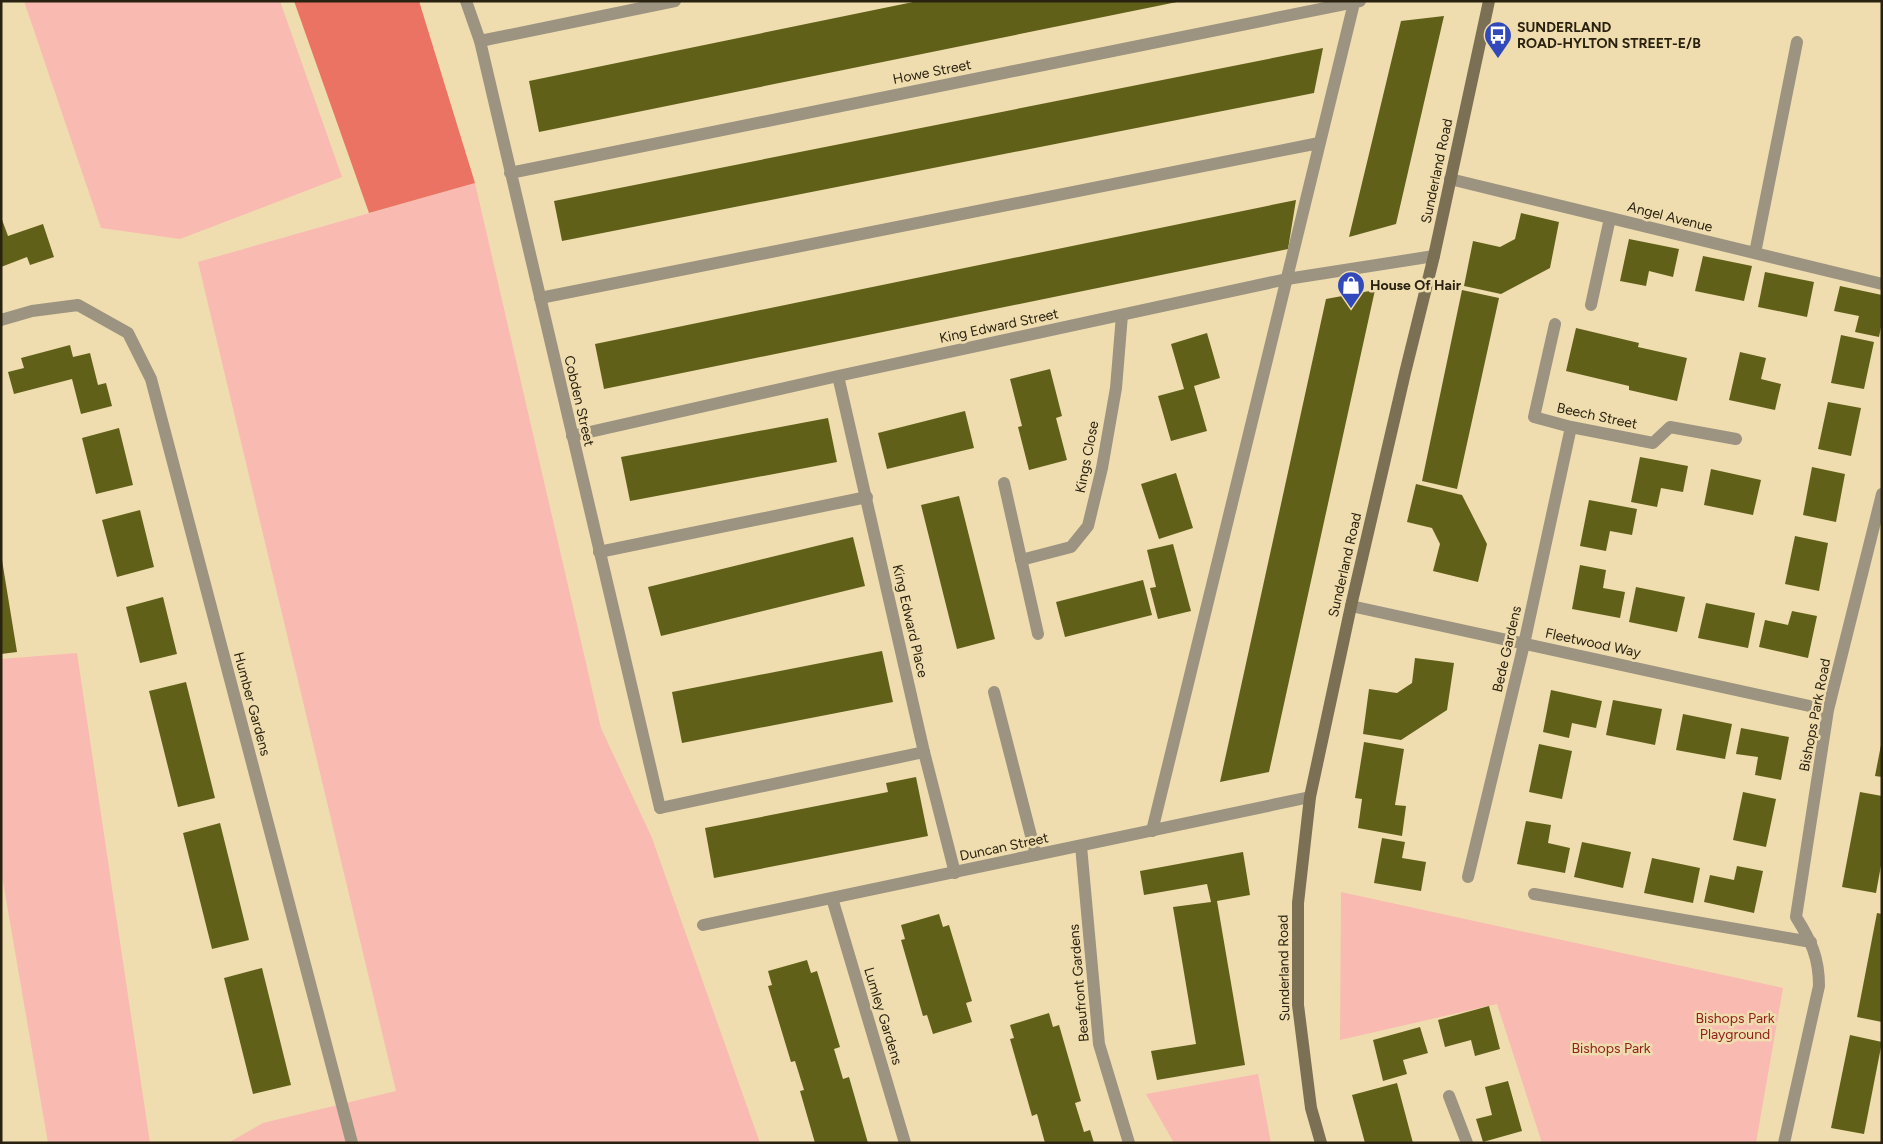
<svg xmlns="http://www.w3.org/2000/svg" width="1883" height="1144" viewBox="0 0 1883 1144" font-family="Figtree,sans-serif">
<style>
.green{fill:#f8bab1}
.forest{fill:#ea7364}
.building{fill:#616019}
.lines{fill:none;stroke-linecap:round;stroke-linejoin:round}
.lane{stroke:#9c9481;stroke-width:12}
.street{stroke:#9c9481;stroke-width:12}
.secondary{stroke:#7b7054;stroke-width:12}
.labels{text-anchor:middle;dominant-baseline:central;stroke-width:5;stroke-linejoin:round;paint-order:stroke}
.poi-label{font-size:14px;font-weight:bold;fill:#292210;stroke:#f0ddaf;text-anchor:start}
.street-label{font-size:14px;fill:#292210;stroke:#f0ddaf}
.park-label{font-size:14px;fill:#8e221a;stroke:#f0ddaf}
</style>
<rect width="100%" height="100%" fill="#f0ddaf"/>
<path class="green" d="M 24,1 L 280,1 L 342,177 L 180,239 L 101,228 Z
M 475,183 L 601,728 L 652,838 L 760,1143 L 228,1143 L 263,1123 L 396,1091 L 198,262 Z
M 77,653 L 150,1143 L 48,1143 L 1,870 L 1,659 Z
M 1341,892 L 1783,988 L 1756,1143 L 1542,1143 L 1497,1004 L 1340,1040 Z
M 1258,1074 L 1271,1143 L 1174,1143 L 1146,1094 Z"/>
<path class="forest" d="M 294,1 L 419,1 L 475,183 L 369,213 Z"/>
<path class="building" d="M 918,1 L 1177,2 L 539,132 L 529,81 Z
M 1444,16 L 1396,224 L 1349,237 L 1401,21 Z
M 1323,48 L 1314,93 L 562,241 L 554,201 Z
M 1296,200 L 1288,249 L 604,389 L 595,344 Z
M 1521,213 L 1559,222 L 1550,268 L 1501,294 L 1464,286 L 1473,241 L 1500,247 L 1515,239 Z
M 1,217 L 8,236 L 43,224 L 54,257 L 30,265 L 27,257 L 1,267 Z
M 1629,239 L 1679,249 L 1673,277 L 1649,271 L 1646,286 L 1620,281 Z
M 1703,256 L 1752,266 L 1744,301 L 1695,291 Z
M 1765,272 L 1814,282 L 1807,317 L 1758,307 Z
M 1840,286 L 1882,295 L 1882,322 L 1879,337 L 1855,332 L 1859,316 L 1834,311 Z
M 1375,290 L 1269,772 L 1220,782 L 1326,299 Z
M 1462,290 L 1499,298 L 1457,489 L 1422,481 Z
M 1576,328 L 1639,343 L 1638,347 L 1687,358 L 1677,401 L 1629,390 L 1629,386 L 1566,371 Z
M 1207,333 L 1220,378 L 1194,386 L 1207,431 L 1171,441 L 1158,396 L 1184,389 L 1171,344 Z
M 1841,335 L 1874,342 L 1864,389 L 1831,383 Z
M 70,345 L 73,357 L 90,353 L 98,385 L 106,383 L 112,406 L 81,414 L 72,379 L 14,394 L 8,372 L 24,368 L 21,358 Z
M 1740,352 L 1766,358 L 1761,379 L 1781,384 L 1775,410 L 1729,400 Z
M 1050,369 L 1062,416 L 1056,418 L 1067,460 L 1029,470 L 1018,427 L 1022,426 L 1010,379 Z
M 1828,402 L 1861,408 L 1851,456 L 1818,449 Z
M 965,411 L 974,448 L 887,469 L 878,433 Z
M 828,418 L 837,462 L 630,501 L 621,457 Z
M 119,428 L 133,485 L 96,494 L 82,438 Z
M 1640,457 L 1688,466 L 1683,492 L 1661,488 L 1657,507 L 1631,502 Z
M 1812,467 L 1845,474 L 1836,522 L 1803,515 Z
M 1711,469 L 1761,480 L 1753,515 L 1704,505 Z
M 1176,473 L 1193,528 L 1159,539 L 1141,484 Z
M 1416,484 L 1462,495 L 1487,544 L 1478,582 L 1433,571 L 1440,544 L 1432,528 L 1407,522 Z
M 959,496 L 995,639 L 957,649 L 921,505 Z
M 1589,500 L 1637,509 L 1632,535 L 1610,531 L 1606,551 L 1580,546 Z
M 140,510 L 154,567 L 117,577 L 102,520 Z
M 1795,536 L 1828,543 L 1819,591 L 1785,584 Z
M 853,537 L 865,586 L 661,636 L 648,587 Z
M 1173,544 L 1191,611 L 1158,619 L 1150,588 L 1156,587 L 1147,550 Z
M 1,554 L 17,652 L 1,654 Z
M 1580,565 L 1606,570 L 1603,588 L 1625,592 L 1620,618 L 1572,609 Z
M 1143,580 L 1152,615 L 1065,637 L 1056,602 Z
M 1636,587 L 1685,597 L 1677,632 L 1629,622 Z
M 163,597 L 177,654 L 140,663 L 126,607 Z
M 1706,603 L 1755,613 L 1748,648 L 1698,638 Z
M 1792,611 L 1817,616 L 1808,658 L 1759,647 L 1765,620 L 1788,625 Z
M 882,651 L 893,702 L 682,743 L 672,692 Z
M 1415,658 L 1454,663 L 1447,710 L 1401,740 L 1363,734 L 1369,689 L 1397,693 L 1412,683 Z
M 186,682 L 215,798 L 178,807 L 149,691 Z
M 1551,690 L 1602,701 L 1596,728 L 1572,723 L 1569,738 L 1543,732 Z
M 1613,700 L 1662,709 L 1655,745 L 1606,735 Z
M 1683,714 L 1732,724 L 1725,759 L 1676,750 Z
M 1741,728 L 1789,737 L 1781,780 L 1755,775 L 1758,757 L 1736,754 Z
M 1364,742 L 1404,749 L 1395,805 L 1406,806 L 1402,836 L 1358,828 L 1362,799 L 1355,798 Z
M 1539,744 L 1572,751 L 1562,799 L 1529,792 Z
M 1881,745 L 1882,745 L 1882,777 L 1875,776 Z
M 916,777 L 928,836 L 714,878 L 705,828 L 888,792 L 886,783 Z
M 1743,792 L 1776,799 L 1766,847 L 1733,840 Z
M 1860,792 L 1882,796 L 1882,860 L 1876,893 L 1842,887 Z
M 1526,821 L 1551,825 L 1548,843 L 1570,848 L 1565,873 L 1517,864 Z
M 220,823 L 249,940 L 212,949 L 183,833 Z
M 1382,838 L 1405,842 L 1402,858 L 1426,862 L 1421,891 L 1374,883 Z
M 1582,842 L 1631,852 L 1623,888 L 1574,877 Z
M 1243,852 L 1250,895 L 1217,901 L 1245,1065 L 1157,1080 L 1151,1051 L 1196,1044 L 1173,907 L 1211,902 L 1207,884 L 1144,895 L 1140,871 Z
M 1652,858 L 1700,868 L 1693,903 L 1644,893 Z
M 1737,866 L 1763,871 L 1754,913 L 1704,902 L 1710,875 L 1734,880 Z
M 1877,913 L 1882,914 L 1882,1022 L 1857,1017 Z
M 939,914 L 943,927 L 949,925 L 972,1001 L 966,1003 L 972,1022 L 933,1034 L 927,1015 L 923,1016 L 901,940 L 905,939 L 901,925 Z
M 807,960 L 811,973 L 817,971 L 840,1047 L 834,1049 L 843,1079 L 849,1077 L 868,1143 L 815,1143 L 800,1091 L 804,1090 L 795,1061 L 791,1062 L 768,986 L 772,985 L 768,971 Z
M 262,968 L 291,1085 L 253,1094 L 224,978 Z
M 1489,1006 L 1500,1049 L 1475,1056 L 1471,1040 L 1445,1047 L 1438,1020 Z
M 1049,1013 L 1053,1027 L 1059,1025 L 1081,1101 L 1075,1103 L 1084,1132 L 1090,1130 L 1094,1143 L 1045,1143 L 1037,1114 L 1032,1116 L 1010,1039 L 1014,1038 L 1010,1025 Z
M 1420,1027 L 1428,1053 L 1403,1060 L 1407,1074 L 1383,1081 L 1373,1040 Z
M 1850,1035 L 1882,1042 L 1864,1134 L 1831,1128 Z
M 1508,1081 L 1522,1131 L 1483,1142 L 1476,1119 L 1492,1115 L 1485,1087 Z
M 1397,1083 L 1413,1143 L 1365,1143 L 1352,1095 Z"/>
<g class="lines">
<path class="lane" d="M 480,41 L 675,1
M 540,298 L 1319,143
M 1591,305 L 1610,218
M 1555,324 L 1534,417 L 1571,427 L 1653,443 L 1670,427 L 1736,439
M 599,552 L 867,497
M 994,692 L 1036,855
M 660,808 L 924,752
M 1152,831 L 1354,3
M 1449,1096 L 1467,1143"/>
<path class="street" d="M 466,1 L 480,41 L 660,808
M 510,173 L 1360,1
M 1450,179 L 1882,284
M 1755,253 L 1797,42
M 1,320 L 32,311 L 78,305 L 128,333 L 151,379 L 352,1143
M 838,376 L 924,752 L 955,873
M 572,436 L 838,376 L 1287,279 L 1434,256
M 1004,483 L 1038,634
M 1021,560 L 1071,547 L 1088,526 L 1102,468 L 1116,388 L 1122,315
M 1351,606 L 1828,710
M 1081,846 L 1099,1044 L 1129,1143
M 1468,877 L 1524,644 L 1571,427
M 1534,894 L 1811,942
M 832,898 L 905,1143
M 703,925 L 1310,797
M 1784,1143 L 1819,986 C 1819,957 1811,941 1796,917 L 1828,710 L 1882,494"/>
<path class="secondary" d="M 1321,1143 L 1311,1108 L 1298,1005 L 1298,903 L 1310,797 L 1351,606 L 1405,373 L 1434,256 L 1489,1"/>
</g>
<defs>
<g id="bus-pin" transform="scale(1.4375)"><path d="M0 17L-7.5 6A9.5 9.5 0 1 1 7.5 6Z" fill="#3149ba" stroke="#f0ddaf"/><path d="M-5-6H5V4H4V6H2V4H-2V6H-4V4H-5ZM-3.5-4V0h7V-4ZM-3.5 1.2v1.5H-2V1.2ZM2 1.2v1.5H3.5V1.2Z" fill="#fff"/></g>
<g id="shop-pin" transform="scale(1.4375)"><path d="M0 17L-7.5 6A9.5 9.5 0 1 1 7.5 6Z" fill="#3149ba" stroke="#f0ddaf"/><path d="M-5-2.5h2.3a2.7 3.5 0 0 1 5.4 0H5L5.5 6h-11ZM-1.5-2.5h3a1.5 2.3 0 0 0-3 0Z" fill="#fff"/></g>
</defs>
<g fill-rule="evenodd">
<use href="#bus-pin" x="1498" y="35"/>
<use href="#shop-pin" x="1351" y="285"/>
</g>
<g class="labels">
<g class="poi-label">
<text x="1517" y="27">SUNDERLAND<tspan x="1517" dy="16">ROAD-HYLTON STREET-E/B</tspan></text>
<text x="1370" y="285">House Of Hair</text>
</g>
<g class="street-label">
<text transform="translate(932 72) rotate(-11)">Howe Street</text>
<text transform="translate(1437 171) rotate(-78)">Sunderland Road</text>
<text transform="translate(1670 217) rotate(14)">Angel Avenue</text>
<text transform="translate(999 326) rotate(-12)">King Edward Street</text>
<text transform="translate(579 401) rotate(77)">Cobden Street</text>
<text transform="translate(1597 416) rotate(12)">Beech Street</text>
<text transform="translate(1087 457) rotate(-79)">Kings Close</text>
<text transform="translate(1345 565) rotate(-77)">Sunderland Road</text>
<text transform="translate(910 621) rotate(77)">King Edward Place</text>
<text transform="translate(1593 643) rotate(12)">Fleetwood Way</text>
<text transform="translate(1507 649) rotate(-77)">Bede Gardens</text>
<text transform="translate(252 704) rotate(75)">Humber Gardens</text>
<text transform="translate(1815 715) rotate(-79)">Bishops Park Road</text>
<text transform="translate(1004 847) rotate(-12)">Duncan Street</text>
<text transform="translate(1284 968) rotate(-91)">Sunderland Road</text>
<text transform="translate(1079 983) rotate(-95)">Beaufront Gardens</text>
<text transform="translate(883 1016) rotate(73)">Lumley Gardens</text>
</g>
<g class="park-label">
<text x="1735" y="1018">Bishops Park<tspan x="1735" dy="16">Playground</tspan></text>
<text x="1611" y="1048">Bishops Park</text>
</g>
</g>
<rect width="1883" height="1144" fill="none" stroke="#292210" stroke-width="5"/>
</svg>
